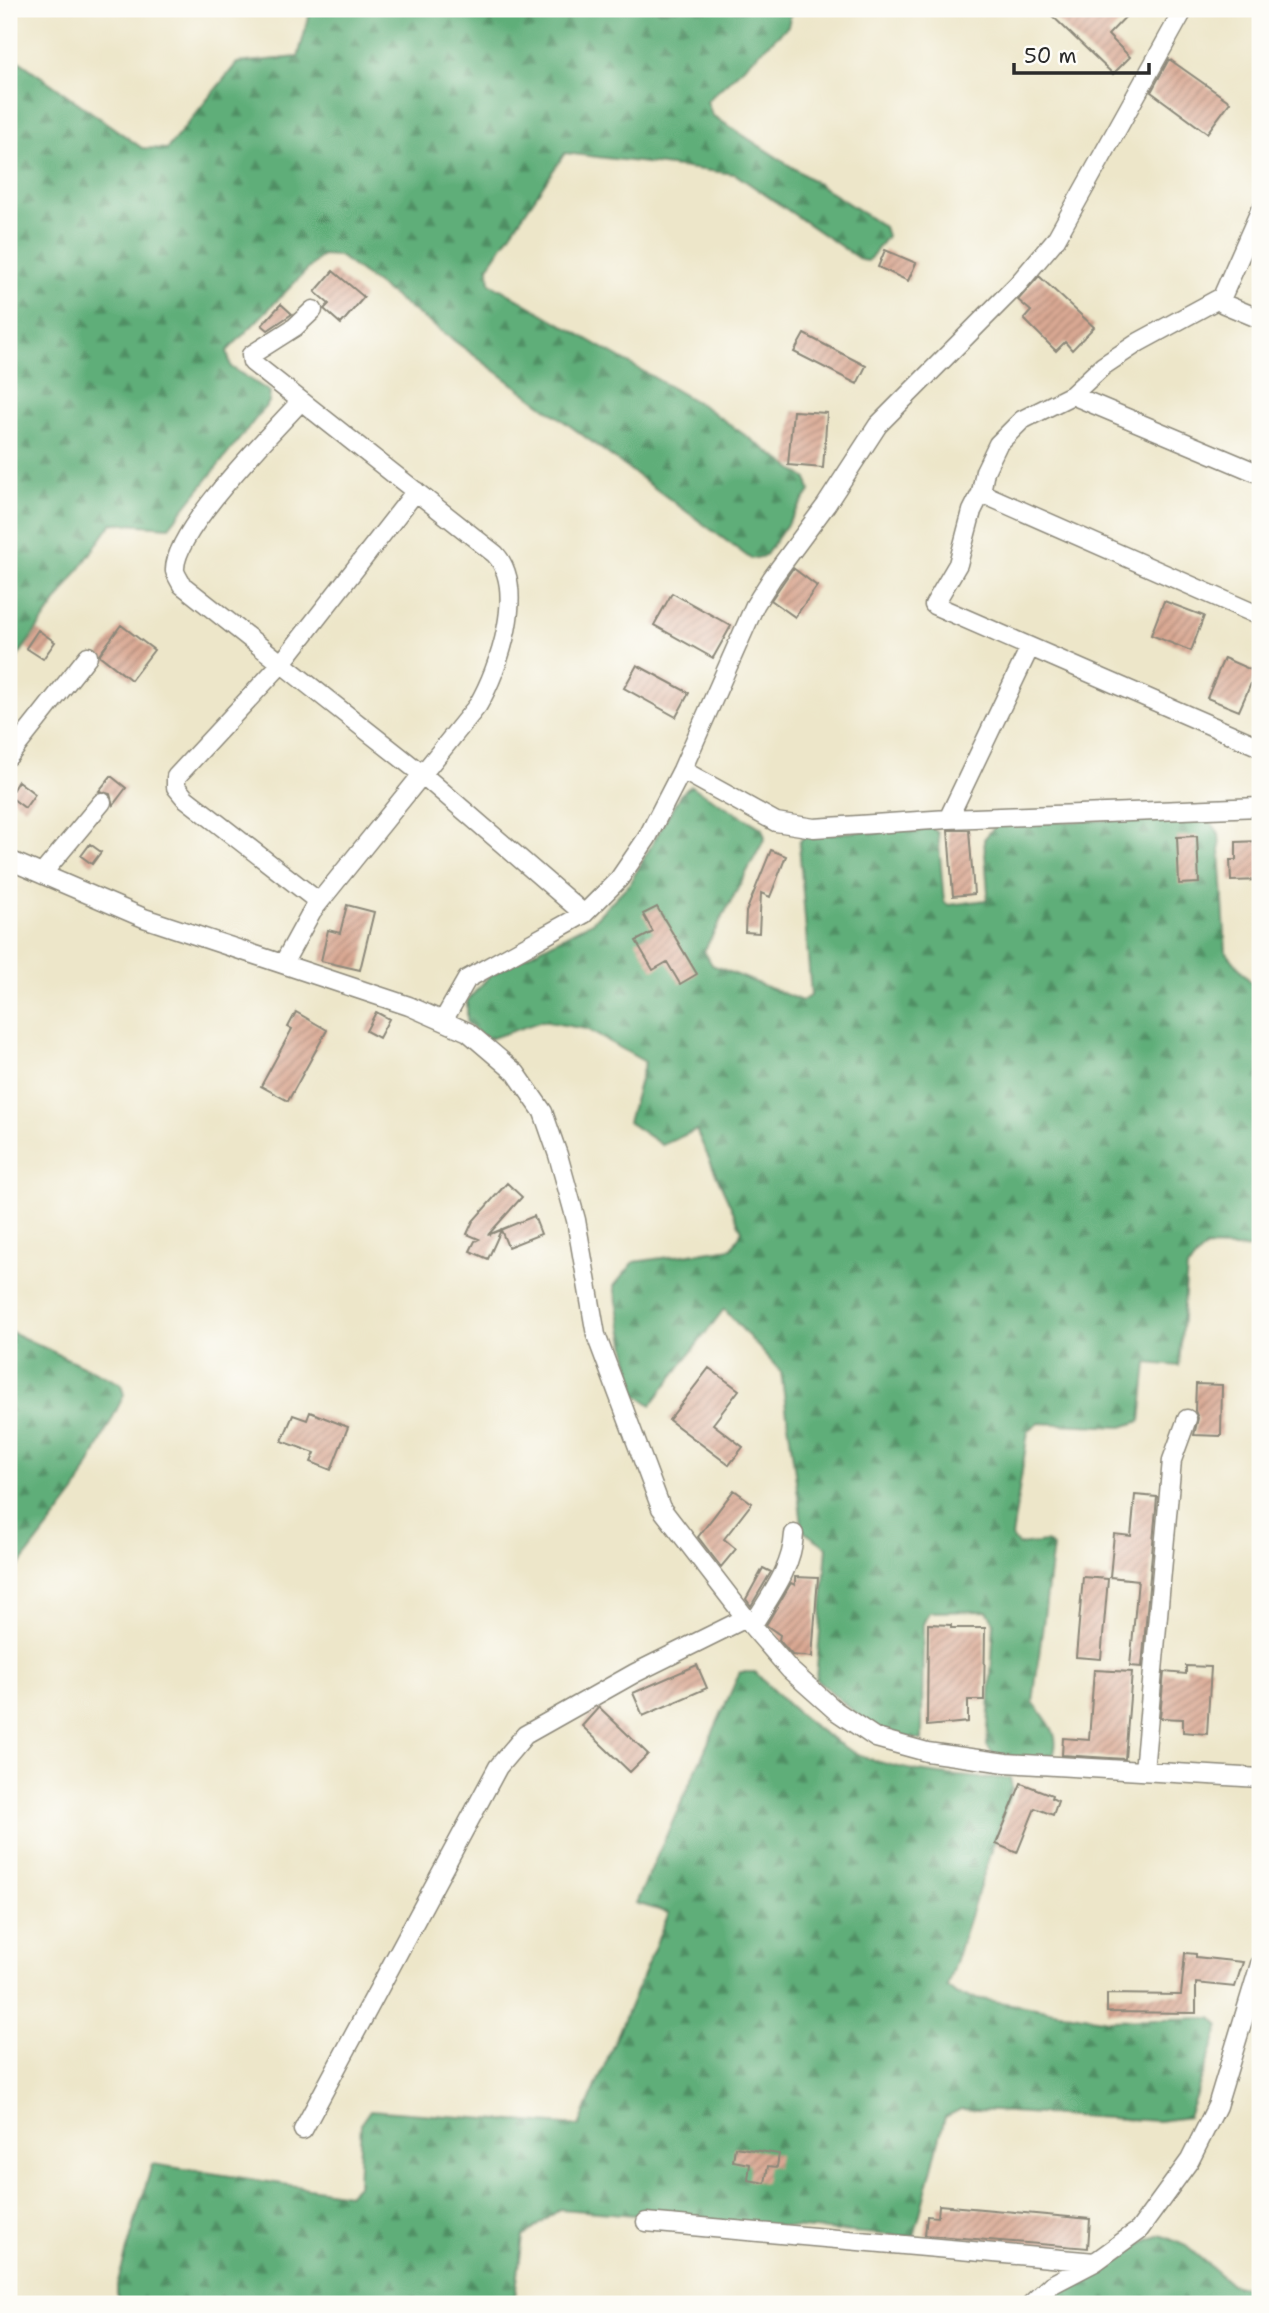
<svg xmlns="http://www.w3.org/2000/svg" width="1269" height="2313" viewBox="0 0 1269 2313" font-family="'Shantell Sans',sans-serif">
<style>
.forest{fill:url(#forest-firs);stroke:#456c52;stroke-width:2}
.building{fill:url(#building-hatch)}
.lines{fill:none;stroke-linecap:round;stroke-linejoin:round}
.minor-casing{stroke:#8c887a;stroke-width:21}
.minor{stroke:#fff;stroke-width:18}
</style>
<defs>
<pattern id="forest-firs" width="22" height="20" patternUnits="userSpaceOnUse" patternTransform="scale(1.75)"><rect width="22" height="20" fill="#5fae79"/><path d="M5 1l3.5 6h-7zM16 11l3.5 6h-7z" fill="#4f8e63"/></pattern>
<pattern id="building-hatch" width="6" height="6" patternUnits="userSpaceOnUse" patternTransform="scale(1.75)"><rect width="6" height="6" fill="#d9a893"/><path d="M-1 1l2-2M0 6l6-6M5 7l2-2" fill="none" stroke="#b08978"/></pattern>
</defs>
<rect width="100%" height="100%" fill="#fdfcf7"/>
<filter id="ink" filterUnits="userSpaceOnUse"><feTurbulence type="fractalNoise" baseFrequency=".0143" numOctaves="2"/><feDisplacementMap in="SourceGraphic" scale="14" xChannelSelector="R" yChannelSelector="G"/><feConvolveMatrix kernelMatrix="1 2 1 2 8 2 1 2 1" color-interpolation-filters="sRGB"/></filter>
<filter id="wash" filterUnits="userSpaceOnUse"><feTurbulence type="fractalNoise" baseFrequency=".00686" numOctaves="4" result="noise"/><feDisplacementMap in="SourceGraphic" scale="28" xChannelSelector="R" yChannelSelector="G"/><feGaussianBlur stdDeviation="1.57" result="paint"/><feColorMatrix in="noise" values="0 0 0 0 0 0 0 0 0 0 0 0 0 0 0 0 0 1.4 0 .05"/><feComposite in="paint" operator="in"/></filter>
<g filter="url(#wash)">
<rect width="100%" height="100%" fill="#ede6c9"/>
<path class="forest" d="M 311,9 L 792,9 L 788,26 L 707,101 L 712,115 L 884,227 L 887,236 L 868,261 L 861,260 L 735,174 L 565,153 L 488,267 L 490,283 L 705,407 L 807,479 L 810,491 L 765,556 L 751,559 L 339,256 L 322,255 L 227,351 L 231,367 L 270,392 L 269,402 L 169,527 L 112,523 L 9,669 L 9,54 L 142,148 L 167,149 L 237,63 L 298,57 Z
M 691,786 L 763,829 L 765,838 L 704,951 L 712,965 L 802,1001 L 811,995 L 799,843 L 805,835 L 931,827 L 938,833 L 944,902 L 949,905 L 986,900 L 988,893 L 984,839 L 997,824 L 1197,817 L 1211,822 L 1219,833 L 1226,952 L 1260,993 L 1260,1249 L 1206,1247 L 1187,1268 L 1179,1366 L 1147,1363 L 1141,1421 L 1122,1427 L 1038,1423 L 1028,1431 L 1012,1537 L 1018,1545 L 1046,1542 L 1053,1547 L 1033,1702 C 1047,1721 1064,1736 1051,1760 L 995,1756 L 987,1746 L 994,1622 L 987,1611 L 929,1612 L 923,1624 L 922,1740 L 889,1735 L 866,1722 L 816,1679 L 827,1547 L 803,1531 L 781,1372 L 724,1309 L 651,1405 L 635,1394 L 614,1286 L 634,1262 L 732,1248 L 742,1231 L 696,1130 L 662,1145 L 628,1122 L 645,1062 L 586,1029 L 542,1021 L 486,1040 L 467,1023 L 467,1001 L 491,974 L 592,922 L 630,883 L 680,795 Z
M 9,1331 L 121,1384 L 124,1395 L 75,1493 L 9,1579 Z
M 740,1672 L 755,1672 C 782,1701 812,1728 846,1748 C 885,1771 965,1779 1010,1778 L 1012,1788 L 947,1987 L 957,1995 L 1108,2020 L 1212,2018 L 1220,2026 L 1188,2117 L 1159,2121 L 961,2109 L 945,2117 L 914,2237 L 560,2209 L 523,2237 L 514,2304 L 117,2304 L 117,2285 L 152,2164 L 348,2194 L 358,2184 L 361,2123 L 370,2110 L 579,2126 L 669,1913 L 636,1903 Z
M 1161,2235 L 1186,2246 L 1231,2284 L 1260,2291 L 1260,2304 L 1042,2304 C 1079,2275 1117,2252 1161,2235 Z"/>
<g id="blocks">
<path class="building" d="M 1045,9 L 1133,9 L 1108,35 L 1130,57 L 1113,74 Z
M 1169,59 L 1230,102 L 1207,133 L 1151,92 Z
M 885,250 L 916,263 L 908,281 L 878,267 Z
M 333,271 L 364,297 L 341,324 L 324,309 L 329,304 L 315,292 Z
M 1039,276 L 1094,327 L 1072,350 L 1065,342 L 1056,351 L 1024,319 L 1031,311 L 1018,300 Z
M 281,304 L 292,314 L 268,330 L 262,325 Z
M 804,334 L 866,366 L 857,384 L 794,352 Z
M 793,411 L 827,413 L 823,468 L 788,465 Z
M 793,568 L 817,586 L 795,617 L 771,600 Z
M 672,593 L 731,626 L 713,658 L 654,625 Z
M 1164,601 L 1204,616 L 1191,651 L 1151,635 Z
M 121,625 L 154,650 L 131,680 L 99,655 Z
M 38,630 L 55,642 L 43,659 L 26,648 Z
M 1224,658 L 1256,672 L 1239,711 L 1207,698 Z
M 637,665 L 689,693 L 676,717 L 624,688 Z
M 111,776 L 126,788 L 113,805 L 110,794 L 99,791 Z
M 18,781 L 35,794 L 25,808 L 9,796 Z
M 948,830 L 969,830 L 974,894 L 953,896 Z
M 1197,836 L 1199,883 L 1179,884 L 1177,837 Z
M 1260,841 L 1260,880 L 1231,881 L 1230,860 L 1236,860 L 1236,842 Z
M 90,844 L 101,852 L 92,864 L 81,856 Z
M 771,850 L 786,856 L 770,897 L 761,893 L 759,933 L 745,932 L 746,912 Z
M 347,905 L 374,912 L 360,970 L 321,961 L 328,930 L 340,933 Z
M 657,907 L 697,974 L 680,984 L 667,962 L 653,970 L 636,941 L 653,932 L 643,914 Z
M 296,1012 L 327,1030 L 288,1101 L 261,1086 L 292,1029 L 288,1027 Z
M 376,1012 L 389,1019 L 379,1038 L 366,1031 Z
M 507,1183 L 522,1197 L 488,1235 L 534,1216 L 541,1234 L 508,1247 L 501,1230 L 488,1259 L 470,1251 L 475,1241 L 479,1239 L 467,1234 L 473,1221 Z
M 709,1368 L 739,1390 L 713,1424 L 743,1447 L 729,1465 L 669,1420 Z
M 1196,1384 L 1222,1385 L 1221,1436 L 1194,1435 L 1198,1418 L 1195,1411 Z
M 310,1412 L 348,1427 L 331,1470 L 311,1462 L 315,1453 L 282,1441 L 293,1415 L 307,1420 Z
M 734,1490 L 752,1503 L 724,1539 L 736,1549 L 721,1567 L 698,1537 Z
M 1135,1495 L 1157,1497 L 1142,1667 L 1130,1666 L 1138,1580 L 1110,1577 L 1114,1534 L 1131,1536 Z
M 763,1568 L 771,1572 L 751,1606 L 746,1599 Z
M 795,1577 L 818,1578 L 812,1657 L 792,1655 L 779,1640 L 780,1635 L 766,1625 L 791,1583 L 795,1585 Z
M 1083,1577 L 1108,1579 L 1101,1659 L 1076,1657 Z
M 928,1624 L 951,1625 L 951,1628 L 985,1628 L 984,1700 L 968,1700 L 968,1722 L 927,1726 Z
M 697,1665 L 707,1688 L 643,1716 L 633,1693 Z
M 1186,1666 L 1211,1667 L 1207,1734 L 1183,1732 L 1183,1719 L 1160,1718 L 1164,1672 L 1186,1674 Z
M 1094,1670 L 1132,1672 L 1125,1759 L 1062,1755 L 1063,1738 L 1089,1740 Z
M 599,1707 L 648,1754 L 630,1772 L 582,1726 Z
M 1021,1783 L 1052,1795 L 1051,1798 L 1058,1801 L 1053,1815 L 1035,1808 L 1017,1853 L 996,1844 Z
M 1185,1953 L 1196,1954 L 1196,1957 L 1243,1962 L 1235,1987 L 1196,1983 L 1196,2013 L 1107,2012 L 1107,1994 L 1181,1995 Z
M 735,2147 L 779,2154 L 777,2167 L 768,2166 L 765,2183 L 748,2180 L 750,2164 L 733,2161 Z
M 939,2205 L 1090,2219 L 1088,2248 L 925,2235 L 927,2216 L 938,2217 Z"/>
</g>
</g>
<g filter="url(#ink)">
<use href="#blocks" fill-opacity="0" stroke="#8c887a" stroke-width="2"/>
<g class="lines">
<g class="minor-casing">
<path id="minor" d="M 1260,211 L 1222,297 L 1224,304 L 1260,319
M 1072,395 L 1260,474
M 300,402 C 273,432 172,532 175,571 C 176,575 180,581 182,585 L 423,775 L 584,914
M 981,493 L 985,471 L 998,444 L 1022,420 L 1072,395 L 1103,366 L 1139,342 L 1222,297
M 1260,616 L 981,493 L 972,511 L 958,564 L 934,605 L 1260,747
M 9,756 L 88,656
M 682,770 L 776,822 L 814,828 L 948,819 L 1260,807
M 948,819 L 1029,649
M 9,860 L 144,918 L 409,1006 L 468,1032 L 516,1073 L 543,1112 L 558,1155 L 576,1220 L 596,1335 L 661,1508 L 752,1626 L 790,1670 L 836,1711 L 876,1738 L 927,1752 L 1006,1763 L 1260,1778
M 42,874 L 102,802
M 319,902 L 185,798 L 176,787 L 176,777 L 281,664 L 416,491
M 283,964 L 312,911 L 478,705 C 499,669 527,588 495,554 L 252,362 L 251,355 L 295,327 L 313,310
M 443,1021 L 467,979 L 584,914 L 619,879 L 647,838 L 682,770 L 755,605 L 772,578 L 826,505 L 878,425 L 1017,285 L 1056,239 L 1184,9
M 752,1626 C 770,1596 792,1569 794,1534
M 1144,1771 L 1172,1460 L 1187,1419
M 303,2130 L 498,1767 L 525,1735 L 635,1673 L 746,1618
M 646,2222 L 1095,2262
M 1031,2304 L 1051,2285 L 1095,2262 L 1139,2230 L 1190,2160 L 1217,2106 L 1260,1964"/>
</g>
<use href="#minor" class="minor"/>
</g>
</g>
<rect width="1269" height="2313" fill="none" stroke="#fdfcf7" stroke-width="35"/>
<path d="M1014 63v10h135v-10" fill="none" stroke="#2b2b2b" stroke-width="3.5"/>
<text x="1024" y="63" font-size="21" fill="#2b2b2b" stroke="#fdfcf7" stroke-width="5" paint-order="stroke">50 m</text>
</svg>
